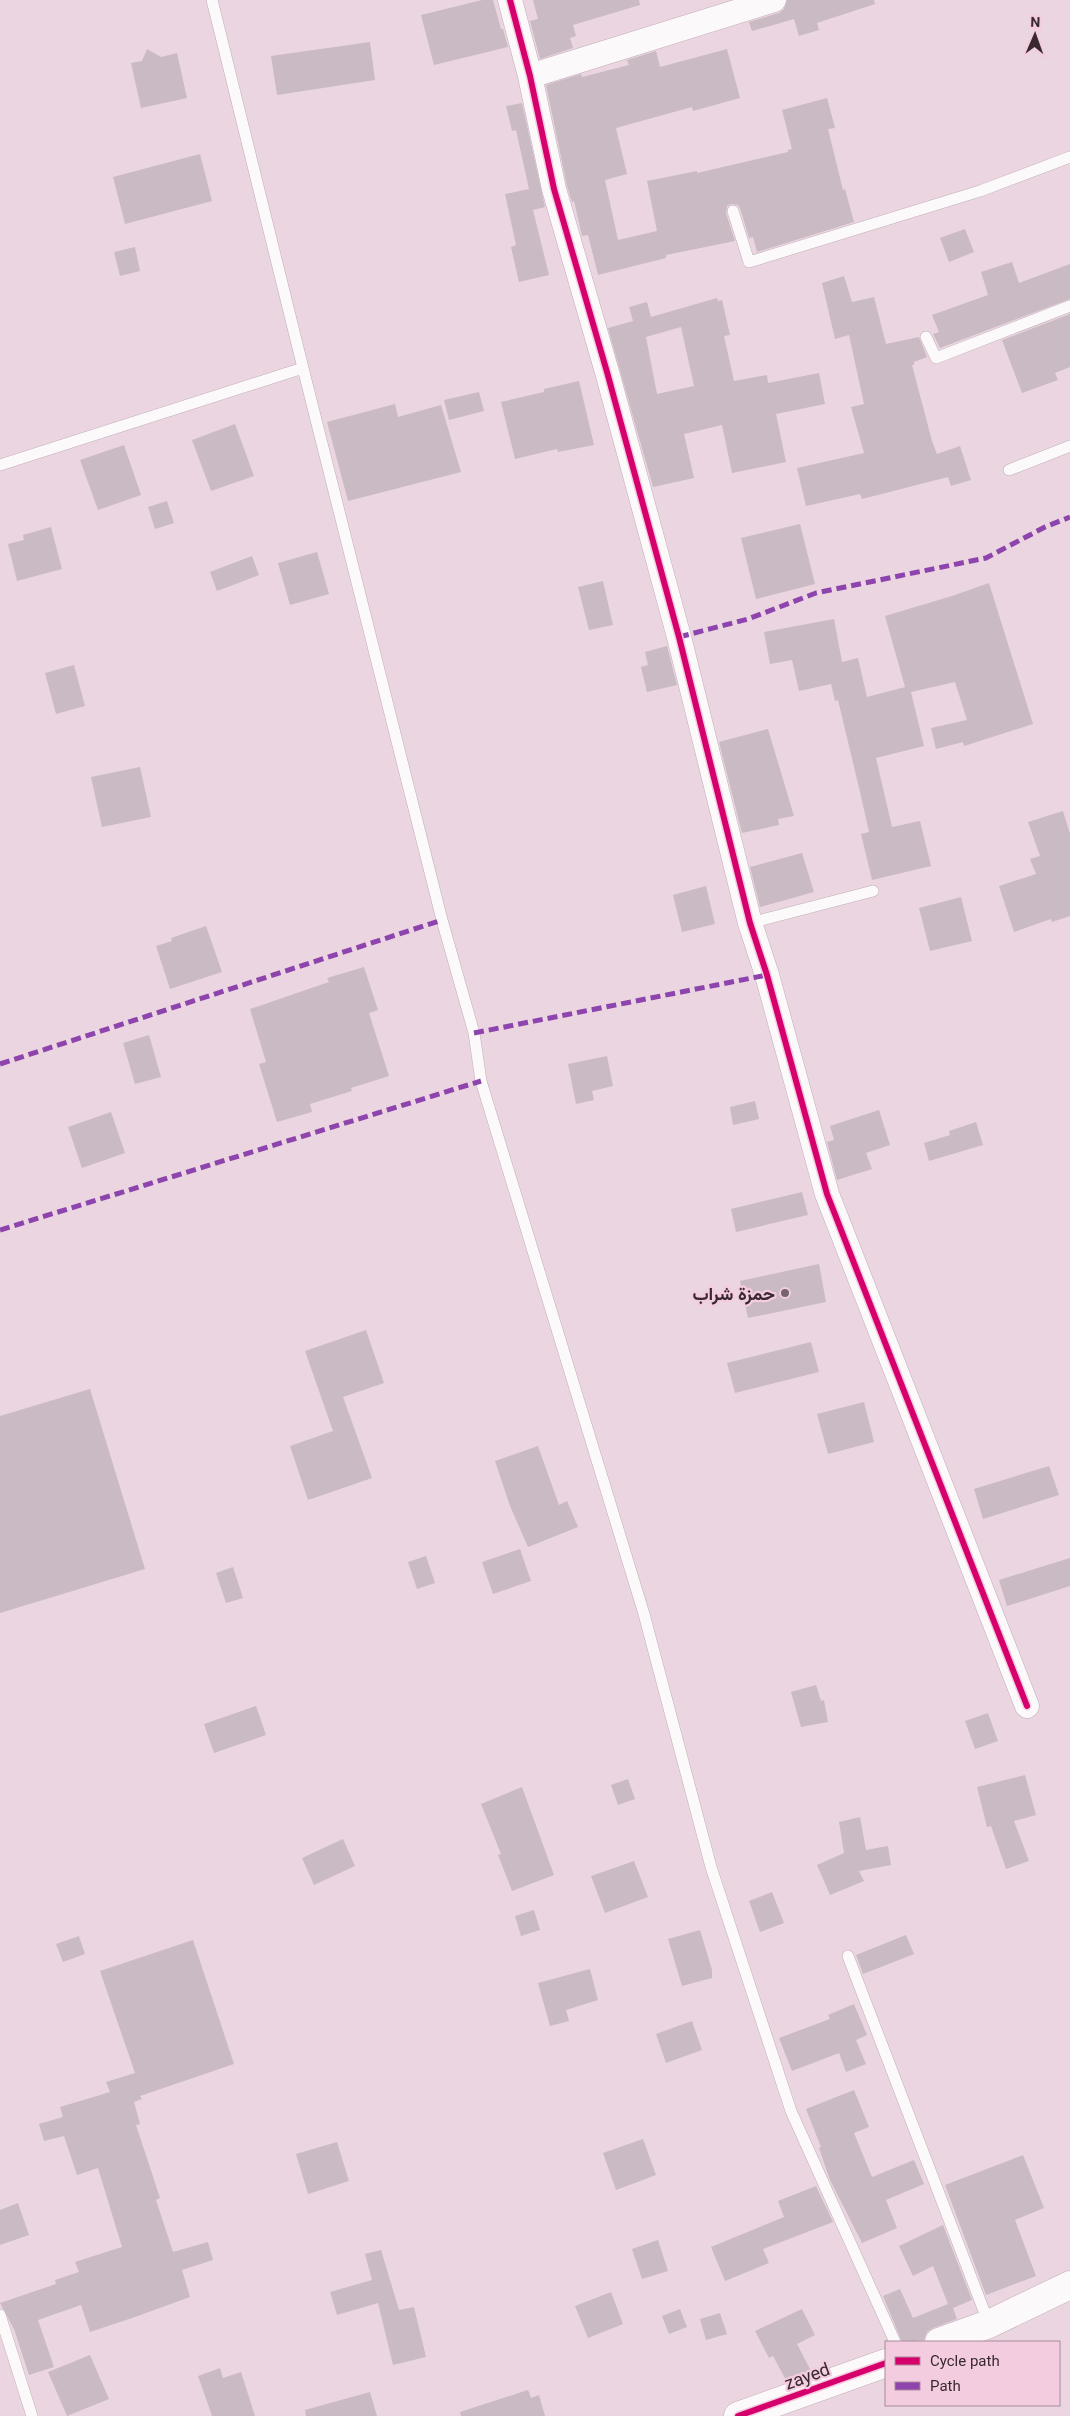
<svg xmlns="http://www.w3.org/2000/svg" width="1070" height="2416" viewBox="0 0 1070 2416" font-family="Roboto,Vazirmatn,sans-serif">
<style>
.building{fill:#c9bac4;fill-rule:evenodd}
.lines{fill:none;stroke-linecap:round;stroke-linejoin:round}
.lane-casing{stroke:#c0aeb7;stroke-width:12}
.street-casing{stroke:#c0aeb7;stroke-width:25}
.secondary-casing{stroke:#c0aeb7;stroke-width:29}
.lane{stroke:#fcf9fa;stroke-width:11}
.street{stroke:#fcf9fa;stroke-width:24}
.secondary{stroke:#fcf9fa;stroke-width:28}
.quiet{stroke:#8e44ad;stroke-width:5;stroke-dasharray:10 5;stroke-linecap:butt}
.cycleway-casing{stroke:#f4cce0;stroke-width:9}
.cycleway{stroke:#d6006c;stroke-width:6}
.poi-dot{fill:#77656e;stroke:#f4cce0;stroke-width:2}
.labels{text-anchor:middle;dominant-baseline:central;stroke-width:4.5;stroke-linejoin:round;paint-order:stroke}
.poi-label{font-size:18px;font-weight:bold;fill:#382931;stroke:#f4cce0;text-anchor:end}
.street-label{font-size:18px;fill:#382931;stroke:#f4cce0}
</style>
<rect width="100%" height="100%" fill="#ebd5e0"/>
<path class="building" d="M 482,0 L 493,0 L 501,29 L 503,29 L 508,47 L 434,65 L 421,15 Z
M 533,0 L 639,0 L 640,5 L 573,25 L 576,36 L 570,38 L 573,48 L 540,59 L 530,21 L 538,19 Z
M 787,0 L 874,0 L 875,4 L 817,23 L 819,30 L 799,36 L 794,19 L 752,31 L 749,22 L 779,13 L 784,9 Z
M 370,42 L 375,80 L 277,95 L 271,56 Z
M 147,49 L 161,57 L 177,53 L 187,98 L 141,108 L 131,63 L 142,61 Z
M 727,49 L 740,98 L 693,111 L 692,107 L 616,128 L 627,174 L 605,180 L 618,240 L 657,231 L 647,181 L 697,171 L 697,173 L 788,152 L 788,150 L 792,149 L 782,110 L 827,98 L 835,128 L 828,129 L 843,190 L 845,189 L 854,222 L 757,252 L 753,237 L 749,238 L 740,208 L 738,205 L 731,204 L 727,206 L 726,213 L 735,241 L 666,255 L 666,258 L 598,275 L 588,235 L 582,236 L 574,201 L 572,202 L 567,186 L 546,85 L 581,74 L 582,77 L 629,65 L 627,60 L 656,51 L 660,67 Z
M 522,103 L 545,207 L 533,210 L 549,275 L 519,282 L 511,247 L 516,245 L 505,194 L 529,189 L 516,130 L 512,131 L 506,106 Z
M 200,154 L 212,201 L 125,224 L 113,177 Z
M 965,229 L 974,252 L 949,262 L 940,238 Z
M 135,247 L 140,271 L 120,276 L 114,252 Z
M 1012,262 L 1019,283 L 1070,264 L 1070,299 L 940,348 L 933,334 L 939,332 L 932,315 L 988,295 L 981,272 Z
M 844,276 L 852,302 L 874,297 L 886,344 L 919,337 L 927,357 L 914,362 L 914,365 L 912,365 L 932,441 L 937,454 L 960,446 L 971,480 L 951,486 L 948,477 L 862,499 L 860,494 L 806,506 L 797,468 L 864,453 L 851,407 L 864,404 L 849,335 L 835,339 L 822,283 Z
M 717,298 L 718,301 L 722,300 L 730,335 L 724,336 L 734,381 L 767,375 L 768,383 L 819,373 L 825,404 L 776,414 L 786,462 L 732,473 L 722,425 L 684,434 L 694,478 L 653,487 L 608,328 L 633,321 L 629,307 L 647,302 L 651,317 ZM 681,327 L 694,386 L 657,394 L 646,337 Z
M 1070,314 L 1070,367 L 1055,373 L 1058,380 L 1022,393 L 1002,340 Z
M 579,381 L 594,445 L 558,452 L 557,449 L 515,459 L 501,402 L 544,392 L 544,389 Z
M 479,392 L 484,411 L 449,420 L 444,400 Z
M 395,404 L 398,417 L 441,405 L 461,472 L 348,501 L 327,422 Z
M 235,424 L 254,476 L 211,491 L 192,440 Z
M 124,445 L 141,495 L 98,510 L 80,460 Z
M 167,501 L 174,523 L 155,529 L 148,507 Z
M 800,524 L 815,584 L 756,599 L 741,538 Z
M 51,527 L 62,569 L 17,581 L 8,544 L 24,540 L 23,535 Z
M 317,552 L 329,594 L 290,605 L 278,563 Z
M 252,556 L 259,575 L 217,591 L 210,572 Z
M 603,581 L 613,625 L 589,630 L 578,587 Z
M 989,583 L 1033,724 L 964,746 L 963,742 L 936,749 L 931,728 L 967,720 L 955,682 L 911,692 L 924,746 L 876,758 L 892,827 L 920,821 L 931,866 L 872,880 L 861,834 L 869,832 L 860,792 L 838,700 L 835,701 L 831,684 L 799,691 L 792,660 L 770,664 L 764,632 L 834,619 L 842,662 L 858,658 L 867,697 L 905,687 L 885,616 L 952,596 Z
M 667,646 L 677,685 L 647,692 L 641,667 L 648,665 L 645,652 Z
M 74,665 L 85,706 L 56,714 L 45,673 Z
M 768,729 L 794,816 L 778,819 L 779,825 L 742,833 L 719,742 Z
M 140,767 L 151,817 L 102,827 L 91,777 Z
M 1063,811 L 1070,834 L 1070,916 L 1052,922 L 1051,919 L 1014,932 L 999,886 L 1036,874 L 1030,859 L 1040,856 L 1028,822 Z
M 802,853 L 814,892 L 760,907 L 750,867 Z
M 706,886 L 715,924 L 682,932 L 673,895 Z
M 961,897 L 972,941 L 930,951 L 919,908 Z
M 206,926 L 222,972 L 170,989 L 156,946 L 172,941 L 171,938 Z
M 364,967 L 378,1010 L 369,1013 L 389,1076 L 351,1088 L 352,1091 L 310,1104 L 312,1112 L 277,1122 L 259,1064 L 266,1062 L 250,1009 L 329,982 L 327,978 Z
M 149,1035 L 161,1077 L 135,1084 L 123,1043 Z
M 607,1056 L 613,1086 L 592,1091 L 594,1100 L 576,1104 L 568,1064 Z
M 755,1101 L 759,1119 L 733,1125 L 730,1107 Z
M 879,1110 L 890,1145 L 866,1153 L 872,1169 L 837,1180 L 827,1142 L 834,1140 L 830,1126 Z
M 111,1112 L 125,1153 L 82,1168 L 68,1127 Z
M 976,1122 L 983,1145 L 929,1161 L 924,1143 L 950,1135 L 949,1131 Z
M 802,1192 L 808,1215 L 736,1232 L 731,1209 Z
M 819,1264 L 826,1302 L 748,1318 L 740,1281 Z
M 366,1330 L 384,1383 L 343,1397 L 372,1478 L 308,1500 L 290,1446 L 333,1431 L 305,1351 Z
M 811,1342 L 819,1372 L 735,1393 L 727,1363 Z
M 90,1389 L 145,1569 L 0,1613 L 0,1416 Z
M 864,1402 L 874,1442 L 828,1454 L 817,1414 Z
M 538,1446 L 559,1505 L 567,1501 L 578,1527 L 528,1547 L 510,1506 L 495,1461 Z
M 1049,1466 L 1059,1495 L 983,1519 L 974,1489 Z
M 520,1549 L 531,1581 L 493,1594 L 482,1562 Z
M 426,1556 L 435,1583 L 417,1589 L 408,1562 Z
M 1070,1558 L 1070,1586 L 1007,1606 L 999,1580 Z
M 233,1567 L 243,1598 L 226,1603 L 216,1573 Z
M 816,1685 L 821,1701 L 824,1700 L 828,1722 L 801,1727 L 791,1692 Z
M 256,1706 L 266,1735 L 214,1753 L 204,1724 Z
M 988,1713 L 998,1741 L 975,1749 L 965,1721 Z
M 1025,1775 L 1036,1815 L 1014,1821 L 1029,1861 L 1006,1869 L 991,1826 L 987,1827 L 977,1787 Z
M 628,1779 L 635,1799 L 618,1805 L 611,1785 Z
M 522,1787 L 554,1875 L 512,1891 L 498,1855 L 501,1854 L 481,1804 Z
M 860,1817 L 866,1850 L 888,1846 L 891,1865 L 859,1871 L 864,1881 L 830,1895 L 817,1865 L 844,1853 L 839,1822 Z
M 343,1839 L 355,1866 L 314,1885 L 302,1858 Z
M 634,1861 L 648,1897 L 605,1913 L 591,1876 Z
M 772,1892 L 784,1923 L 760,1932 L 749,1901 Z
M 534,1910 L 540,1930 L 521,1936 L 515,1916 Z
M 700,1930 L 712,1970 L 712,1978 L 682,1986 L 668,1939 Z
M 906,1935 L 914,1954 L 863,1974 L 856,1955 Z
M 79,1936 L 85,1954 L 63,1962 L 56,1944 Z
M 193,1940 L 234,2064 L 140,2096 L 142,2099 L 134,2102 L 140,2124 L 136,2125 L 160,2198 L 156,2200 L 173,2252 L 208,2242 L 213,2260 L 182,2270 L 190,2297 L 135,2317 L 90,2332 L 81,2305 L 38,2320 L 54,2367 L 29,2375 L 14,2329 L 0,2303 L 56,2284 L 55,2280 L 79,2272 L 75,2262 L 122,2247 L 98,2168 L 77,2175 L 64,2136 L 44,2141 L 39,2124 L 63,2117 L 60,2107 L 110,2092 L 106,2082 L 135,2073 L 100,1971 Z
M 590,1969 L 598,2000 L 566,2010 L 569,2021 L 550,2026 L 538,1983 Z
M 854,2004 L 867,2035 L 856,2040 L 866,2064 L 846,2072 L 839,2053 L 792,2071 L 779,2038 L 830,2019 L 828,2015 Z
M 692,2021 L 702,2050 L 666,2063 L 656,2034 Z
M 854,2090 L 869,2127 L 854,2133 L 872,2177 L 914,2160 L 924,2184 L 886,2200 L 897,2228 L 862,2243 L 830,2180 L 819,2148 L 821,2147 L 806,2109 Z
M 643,2139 L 656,2175 L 616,2190 L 603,2153 Z
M 337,2142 L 349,2181 L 308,2194 L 296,2154 Z
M 1023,2155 L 1044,2208 L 1015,2220 L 1036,2276 L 986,2295 L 945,2185 Z
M 816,2186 L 833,2222 L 763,2249 L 769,2263 L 725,2281 L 711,2247 L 784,2217 L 778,2201 Z
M 18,2203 L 29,2235 L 0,2245 L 0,2210 Z
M 943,2225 L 972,2300 L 953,2308 L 957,2319 L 933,2328 L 927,2332 L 924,2340 L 902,2342 L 883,2296 L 900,2289 L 913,2318 L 948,2304 L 933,2266 L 913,2276 L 899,2246 Z
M 658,2240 L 668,2271 L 642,2279 L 632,2249 Z
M 381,2250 L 399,2310 L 414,2307 L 426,2357 L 393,2365 L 378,2303 L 337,2315 L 330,2292 L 372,2280 L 365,2254 Z
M 611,2292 L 623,2324 L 588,2338 L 575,2306 Z
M 680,2309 L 687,2327 L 669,2334 L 662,2316 Z
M 802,2309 L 815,2335 L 797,2344 L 812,2373 L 787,2382 L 773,2356 L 769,2358 L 755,2331 Z
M 720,2313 L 727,2334 L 706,2340 L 700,2319 Z
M 90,2355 L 109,2399 L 67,2416 L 48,2372 Z
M 220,2368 L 223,2378 L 241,2372 L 255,2416 L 212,2416 L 198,2376 Z
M 528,2390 L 531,2398 L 539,2395 L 545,2416 L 461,2416 L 460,2412 Z
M 370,2392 L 377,2416 L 306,2416 L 305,2410 Z"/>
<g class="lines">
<g class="lane-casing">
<path id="lane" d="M 212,0 L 303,368
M 733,211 L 749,262 L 980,191 L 1070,157
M 926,337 L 936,358 L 1070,306
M 0,465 L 303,368 L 442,920 L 474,1033 L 481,1081 L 644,1614 L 711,1867 L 791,2111 L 895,2342
M 1009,470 L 1070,446
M 750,923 L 873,891
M 848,1956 L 989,2324
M 0,2315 L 32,2416"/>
</g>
<g class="street-casing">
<path id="street" d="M 510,0 L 530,76 L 554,189 L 607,372 L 679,637 L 750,923 L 767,975 L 827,1194 L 1027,1706
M 530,76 L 774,0"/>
</g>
<g class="secondary-casing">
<path id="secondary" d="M 939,2342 L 989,2324 L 1070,2285
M 738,2416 L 886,2363"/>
</g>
<use href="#lane" class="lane"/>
<use href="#street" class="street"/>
<use href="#secondary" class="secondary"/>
<path class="quiet" d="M 679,637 L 748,619 L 816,593 L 986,558 L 1045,527 L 1070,517
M 474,1033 L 767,975
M 0,1064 L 442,920
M 0,1230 L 481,1081"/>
<g class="cycleway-casing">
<path id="cycleway" d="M 510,0 L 530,76 L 554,189 L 607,372 L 679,637 L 750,923 L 767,975 L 827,1194 L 1027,1706
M 738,2416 L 886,2363"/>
</g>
<use href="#cycleway" class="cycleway"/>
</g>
<circle class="poi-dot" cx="785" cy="1293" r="5"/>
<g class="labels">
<g class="poi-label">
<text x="775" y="1293">حمزة شراب</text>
</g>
<g class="street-label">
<text transform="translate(807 2376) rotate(-20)">zayed</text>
</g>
</g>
<rect x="885" y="2341" width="175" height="65" fill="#f4cce0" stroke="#a98b9a"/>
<rect x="895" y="2357" width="25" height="8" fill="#d6006c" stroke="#a98b9a"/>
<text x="930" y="2366" font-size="15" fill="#382931">Cycle path</text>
<rect x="895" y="2382" width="25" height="8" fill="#8e44ad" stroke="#a98b9a"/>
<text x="930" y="2391" font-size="15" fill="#382931">Path</text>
<g transform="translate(1035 35) rotate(2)" stroke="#f4cce0" stroke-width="4" paint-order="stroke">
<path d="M0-4L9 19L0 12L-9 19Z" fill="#382931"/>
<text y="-8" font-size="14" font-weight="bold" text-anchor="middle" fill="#382931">N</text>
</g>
</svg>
